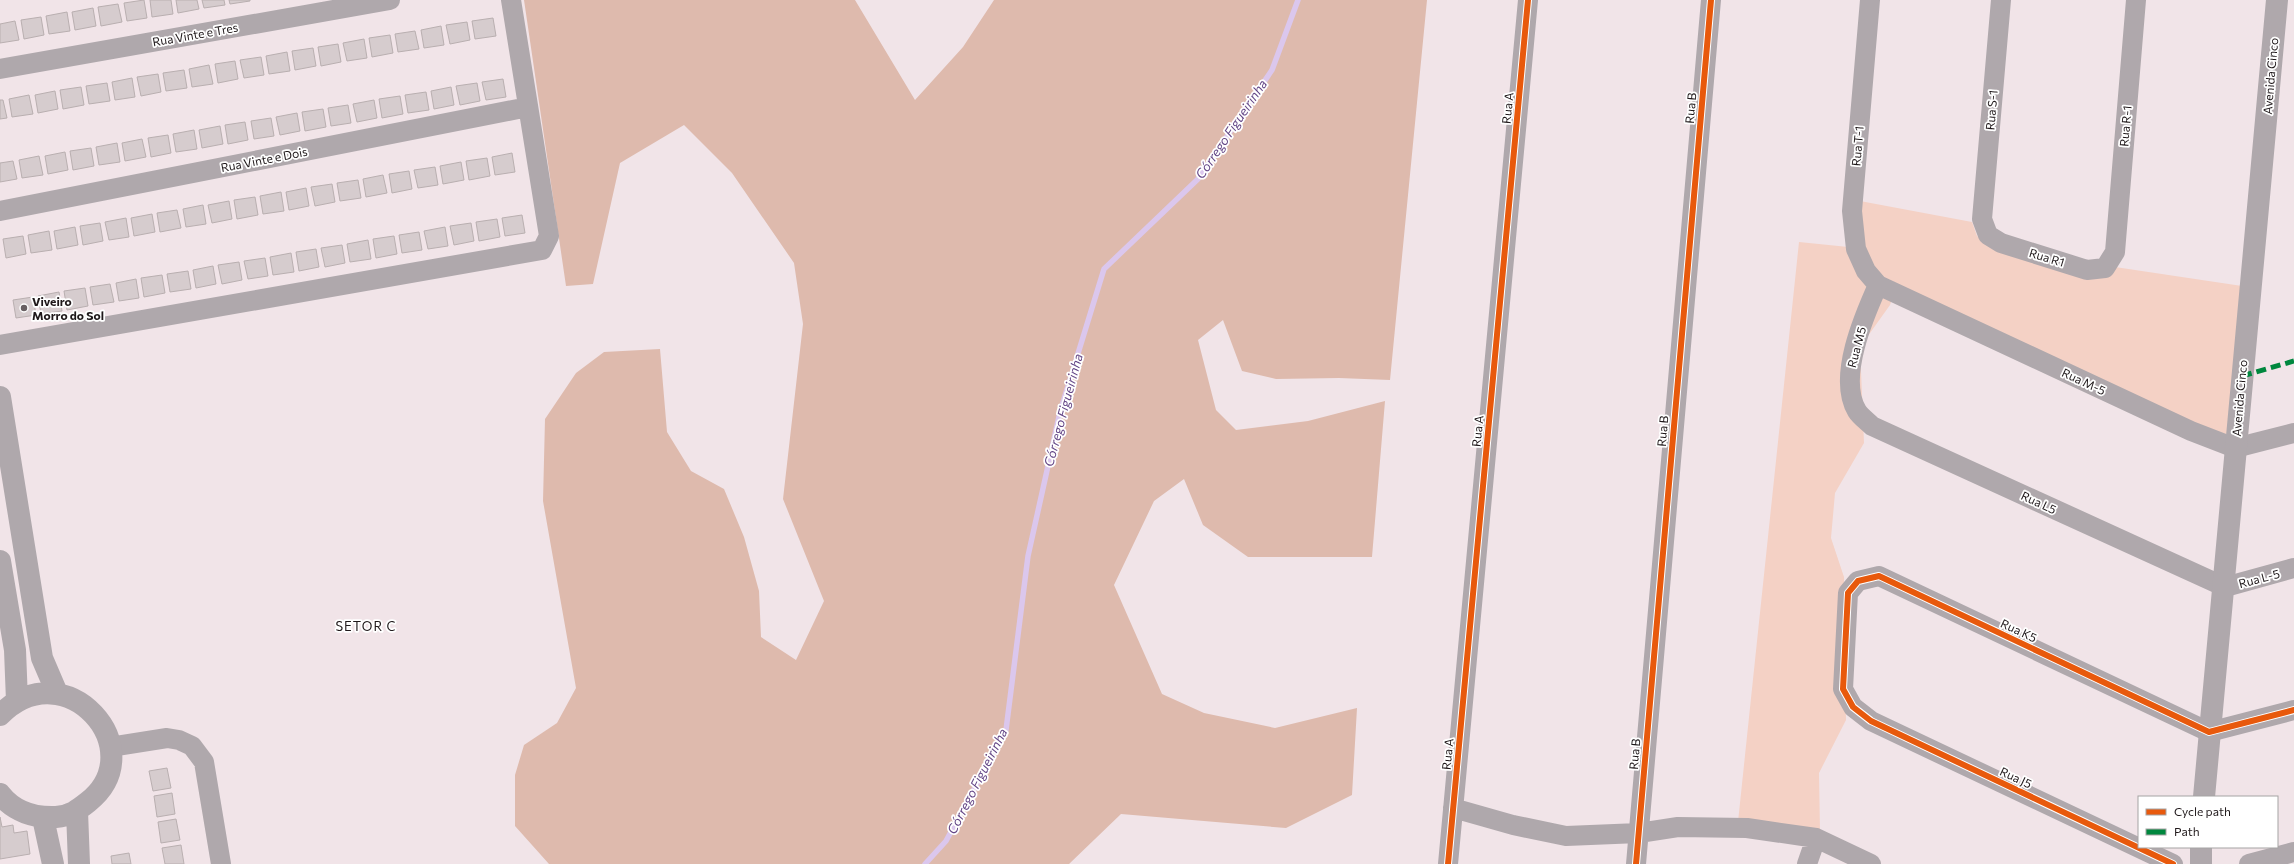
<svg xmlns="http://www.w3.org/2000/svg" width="2294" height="864" viewBox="0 0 2294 864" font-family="Commissioner,sans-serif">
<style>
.green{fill:#f4d1c5}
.forest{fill:#debaad}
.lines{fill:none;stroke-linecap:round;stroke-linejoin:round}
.stream{stroke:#dbc7ed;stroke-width:5.5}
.building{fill:#d6ccce;stroke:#b9afb0}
.minor{stroke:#afa8ac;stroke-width:20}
.tertiary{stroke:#afa8ac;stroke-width:22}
.quiet{stroke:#00873e;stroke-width:5;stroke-dasharray:10 5;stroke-linecap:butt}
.cycleway-casing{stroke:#fff;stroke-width:8}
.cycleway{stroke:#e8590c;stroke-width:6}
.poi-dot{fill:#685f62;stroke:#fff;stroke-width:1.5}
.labels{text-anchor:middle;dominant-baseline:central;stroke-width:3.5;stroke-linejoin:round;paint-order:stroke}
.street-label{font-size:12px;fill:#1f181a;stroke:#fff}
.poi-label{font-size:12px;font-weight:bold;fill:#1f181a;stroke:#fff;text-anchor:start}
.water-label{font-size:13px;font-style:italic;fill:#634586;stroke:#fff}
.neighbourhood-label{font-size:13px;letter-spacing:1px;fill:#1f181a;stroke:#fff}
</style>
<rect width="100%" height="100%" fill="#f1e4e8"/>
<path class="green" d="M 1860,201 L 1972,222 L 1977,236 L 1986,243 L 2115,267 L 2242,286 L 2230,440 L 1897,284 L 1890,305 L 1860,347 L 1864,443 L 1835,493 L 1831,538 L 1844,577 L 1846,720 L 1819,773 L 1820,832 L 1738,822 L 1799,242 L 1858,248 Z"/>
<path class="forest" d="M 524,0 L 855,0 L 915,100 L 963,47 L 994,0 L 1427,0 L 1390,380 L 1339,378 L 1276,379 L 1242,371 L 1223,320 L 1198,340 L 1216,410 L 1236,430 L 1308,421 L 1385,401 L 1372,557 L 1248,557 L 1203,525 L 1184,479 L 1154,501 L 1114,585 L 1162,694 L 1204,713 L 1275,728 L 1357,708 L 1352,795 L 1286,828 L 1121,814 L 1069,864 L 549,864 L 515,826 L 515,775 L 524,745 L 557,723 L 576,688 L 543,501 L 545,419 L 576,373 L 604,352 L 660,349 L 667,432 L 691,471 L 724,489 L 744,537 L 759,591 L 761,637 L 796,660 L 824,601 L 783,499 L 803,324 L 794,263 L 732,173 L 684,125 L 620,163 L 593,284 L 566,286 Z"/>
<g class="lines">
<path class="stream" d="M 925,864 L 946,841 L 1006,730 L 1028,556 L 1060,412 L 1104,269 L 1198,179 L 1272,70 L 1298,0"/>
</g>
<path class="building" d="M 144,0 L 147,18 L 127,21 L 124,3 Z
M 150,0 L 171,0 L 173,14 L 152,17 Z
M 176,0 L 197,0 L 199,9 L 178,13 Z
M 202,0 L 224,0 L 225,5 L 204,8 Z
M 229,0 L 250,0 L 250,1 L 230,4 Z
M 118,4 L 122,22 L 101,26 L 98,7 Z
M 93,8 L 96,26 L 75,30 L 72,12 Z
M 67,12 L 70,31 L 49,34 L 46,16 Z
M 41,17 L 44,35 L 24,39 L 21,20 Z
M 493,18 L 496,36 L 475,39 L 472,21 Z
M 15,21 L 19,40 L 0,43 L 0,24 Z
M 467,22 L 470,40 L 450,44 L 446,25 Z
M 441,26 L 444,45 L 424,48 L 421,30 Z
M 415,31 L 419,49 L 398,52 L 395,34 Z
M 390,35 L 393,53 L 372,57 L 369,38 Z
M 364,39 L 367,58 L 347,61 L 343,43 Z
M 338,44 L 341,62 L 321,66 L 318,47 Z
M 313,48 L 316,66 L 295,70 L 292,51 Z
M 287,52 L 290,71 L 269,74 L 266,56 Z
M 261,57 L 264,75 L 244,78 L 240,60 Z
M 235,61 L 238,79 L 218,83 L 215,64 Z
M 209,65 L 213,84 L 192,87 L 189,69 Z
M 184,70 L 187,88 L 166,91 L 163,73 Z
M 158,74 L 161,92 L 141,96 L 137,77 Z
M 132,78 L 135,97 L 115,100 L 112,82 Z
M 503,79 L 506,97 L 486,100 L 482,82 Z
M 107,83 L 110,101 L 89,104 L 86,86 Z
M 477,83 L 480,101 L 460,105 L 456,86 Z
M 81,87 L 84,105 L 63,109 L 60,90 Z
M 451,87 L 454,105 L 434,109 L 431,91 Z
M 55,91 L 58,109 L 38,113 L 35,95 Z
M 426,92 L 429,110 L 408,113 L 405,95 Z
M 29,95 L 33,114 L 12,117 L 9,99 Z
M 400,96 L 403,114 L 382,118 L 379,99 Z
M 0,100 L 3,100 L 7,118 L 0,119 Z
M 374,100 L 377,118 L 357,122 L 353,104 Z
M 348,105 L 351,123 L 331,126 L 328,108 Z
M 323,109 L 326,127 L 305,131 L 302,112 Z
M 297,113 L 300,131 L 280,135 L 276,117 Z
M 271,118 L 274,136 L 254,139 L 251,121 Z
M 245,122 L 248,140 L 228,144 L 225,125 Z
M 220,126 L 223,144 L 202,148 L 199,130 Z
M 194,130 L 197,149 L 176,152 L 173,134 Z
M 168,135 L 171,153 L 151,157 L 148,138 Z
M 142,139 L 146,157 L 125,161 L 122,143 Z
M 117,143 L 120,162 L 99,165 L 96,147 Z
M 91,148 L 94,166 L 73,170 L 70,151 Z
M 65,152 L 68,170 L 48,174 L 45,156 Z
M 512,153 L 515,172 L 495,175 L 492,157 Z
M 39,156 L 43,175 L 22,178 L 19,160 Z
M 487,158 L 490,176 L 469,180 L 466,161 Z
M 13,161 L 17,179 L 0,182 L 0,163 Z
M 461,162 L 464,180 L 443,184 L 440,166 Z
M 435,167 L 438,185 L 418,188 L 414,170 Z
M 409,171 L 412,189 L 392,193 L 389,174 Z
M 383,175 L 387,193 L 366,197 L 363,179 Z
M 358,180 L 361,198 L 340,201 L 337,183 Z
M 332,184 L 335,202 L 315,206 L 311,187 Z
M 306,188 L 309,206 L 289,210 L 286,192 Z
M 281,192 L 284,211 L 263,214 L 260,196 Z
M 255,197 L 258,215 L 237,219 L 234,200 Z
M 229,201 L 232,219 L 212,223 L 208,205 Z
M 203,205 L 206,224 L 186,227 L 183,209 Z
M 177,210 L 181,228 L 160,232 L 157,213 Z
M 152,214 L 155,232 L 134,236 L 131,218 Z
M 522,215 L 525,233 L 505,236 L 502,218 Z
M 126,218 L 129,237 L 109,240 L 105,222 Z
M 497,219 L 500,237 L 479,241 L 476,222 Z
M 100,223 L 103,241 L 83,245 L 80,226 Z
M 471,223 L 474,241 L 454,245 L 450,226 Z
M 75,227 L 78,245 L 57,249 L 54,231 Z
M 445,227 L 448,246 L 428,249 L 424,231 Z
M 49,231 L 52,250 L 31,253 L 28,235 Z
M 419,232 L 422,250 L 402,253 L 399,235 Z
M 23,236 L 26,254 L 6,258 L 3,239 Z
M 394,236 L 397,254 L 376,258 L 373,239 Z
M 368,240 L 371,259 L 350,262 L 347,244 Z
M 342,245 L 345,263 L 325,267 L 321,248 Z
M 316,249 L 319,267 L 299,271 L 296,252 Z
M 291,253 L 294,272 L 273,275 L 270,257 Z
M 265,258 L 268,276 L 248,279 L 244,261 Z
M 239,262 L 242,280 L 222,284 L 218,265 Z
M 213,266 L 216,284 L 196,288 L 193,270 Z
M 188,271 L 191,289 L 170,292 L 167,274 Z
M 162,275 L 165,293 L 144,297 L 141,278 Z
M 136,279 L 139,298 L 119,301 L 116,283 Z
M 110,284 L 114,302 L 93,305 L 90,287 Z
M 85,288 L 88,306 L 67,310 L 64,291 Z
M 59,292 L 62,311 L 41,314 L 38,296 Z
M 33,297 L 36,315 L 16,318 L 13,300 Z
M 167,768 L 171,788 L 153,791 L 149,771 Z
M 172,793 L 175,814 L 157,817 L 154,796 Z
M 0,817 L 2,827 L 13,825 L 14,833 L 27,831 L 30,854 L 0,859 Z
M 176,819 L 180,840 L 161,843 L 158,822 Z
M 181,845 L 184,864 L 165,864 L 162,848 Z
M 129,853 L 131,864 L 112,864 L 111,856 Z"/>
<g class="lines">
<path class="minor" d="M 1870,0 L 1852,211 L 1856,249 L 1866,271 L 1878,285 L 2191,431 L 2235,448 L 2294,433
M 2001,0 L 1982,219 L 1988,235 L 2001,243 L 2087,270 L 2105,268 L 2115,252 L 2136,0
M 0,69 L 390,0
M 0,211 L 528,107
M 1878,285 C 1864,316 1837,378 1857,411 C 1860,416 1867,421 1872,426 L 2225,587 L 2294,568
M 0,345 L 542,250 L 549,236 L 511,0
M 110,747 L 167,738 L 179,740 L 192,746 L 204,762 L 221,864
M 1453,808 L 1513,825 L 1566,836 L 1639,833 L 1678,827 L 1747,828 L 1816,838 L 1871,864
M 1448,864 L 1528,0
M 1636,864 L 1711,0
M 1807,864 L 1816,838
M 2173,864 L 1871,721 L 1853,707 L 1843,689 L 1848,593 L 1858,581 L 1879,576 L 2209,732 L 2294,710
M 2249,864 L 2294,852"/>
<path class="tertiary" d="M 0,397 L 42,658 L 57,693
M 0,561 L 15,650 L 17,701
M 0,715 C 66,649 154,750 88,802 C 78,810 70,816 56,817 C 35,818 14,812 0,794
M 2204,797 L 2277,0
M 77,811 L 79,864
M 43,818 L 53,864
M 2201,864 L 2201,847"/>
<path class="quiet" d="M 2242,376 L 2294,361"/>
<g class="cycleway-casing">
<path id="cycleway" d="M 1448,864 L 1528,0
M 1636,864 L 1711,0
M 2173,864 L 1871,721 L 1853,707 L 1843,689 L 1848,593 L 1858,581 L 1879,576 L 2209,732 L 2294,710"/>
</g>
<use href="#cycleway" class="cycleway"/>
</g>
<circle class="poi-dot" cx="24" cy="308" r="4"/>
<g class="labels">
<g class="street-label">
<text transform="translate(195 34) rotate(-10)">Rua Vinte e Tres</text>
<text transform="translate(2270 76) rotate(-85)">Avenida Cinco</text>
<text transform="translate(1507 108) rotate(-85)">Rua A</text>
<text transform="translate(1690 108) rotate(-85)">Rua B</text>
<text transform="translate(1991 110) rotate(-85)">Rua S-1</text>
<text transform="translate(2125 126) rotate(-85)">Rua R-1</text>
<text transform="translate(1857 146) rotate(-85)">Rua T-1</text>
<text transform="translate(264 159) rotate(-11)">Rua Vinte e Dois</text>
<text transform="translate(2047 257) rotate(17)">Rua R1</text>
<text transform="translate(1856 347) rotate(-75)">Rua M5</text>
<text transform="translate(2084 381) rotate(25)">Rua M-5</text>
<text transform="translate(2239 398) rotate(-85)">Avenida Cinco</text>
<text transform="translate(1477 431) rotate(-85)">Rua A</text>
<text transform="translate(1662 431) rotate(-85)">Rua B</text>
<text transform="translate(2039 502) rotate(25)">Rua L5</text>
<text transform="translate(2259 578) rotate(-15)">Rua L-5</text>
<text transform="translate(2019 630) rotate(25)">Rua K5</text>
<text transform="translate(1447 754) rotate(-85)">Rua A</text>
<text transform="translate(1634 754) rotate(-85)">Rua B</text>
<text transform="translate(2016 777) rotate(25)">Rua J5</text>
</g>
<g class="poi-label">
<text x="32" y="301">Viveiro<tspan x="32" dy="14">Morro do Sol</tspan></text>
</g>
<g class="water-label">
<text transform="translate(1231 129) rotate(-56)">Córrego Figueirinha</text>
<text transform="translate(1063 410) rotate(-75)">Córrego Figueirinha</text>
<text transform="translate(977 781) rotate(-63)">Córrego Figueirinha</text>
</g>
<g class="neighbourhood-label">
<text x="366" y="626">SETOR C</text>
</g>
</g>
<rect x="2138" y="796" width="140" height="52" fill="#ffffff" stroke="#a5a3a3"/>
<rect x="2146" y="809" width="20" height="6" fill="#e8590c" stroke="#a5a3a3"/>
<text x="2174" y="816" font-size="12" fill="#1f181a">Cycle path</text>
<rect x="2146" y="829" width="20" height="6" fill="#00873e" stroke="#a5a3a3"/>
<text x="2174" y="836" font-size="12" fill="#1f181a">Path</text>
</svg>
